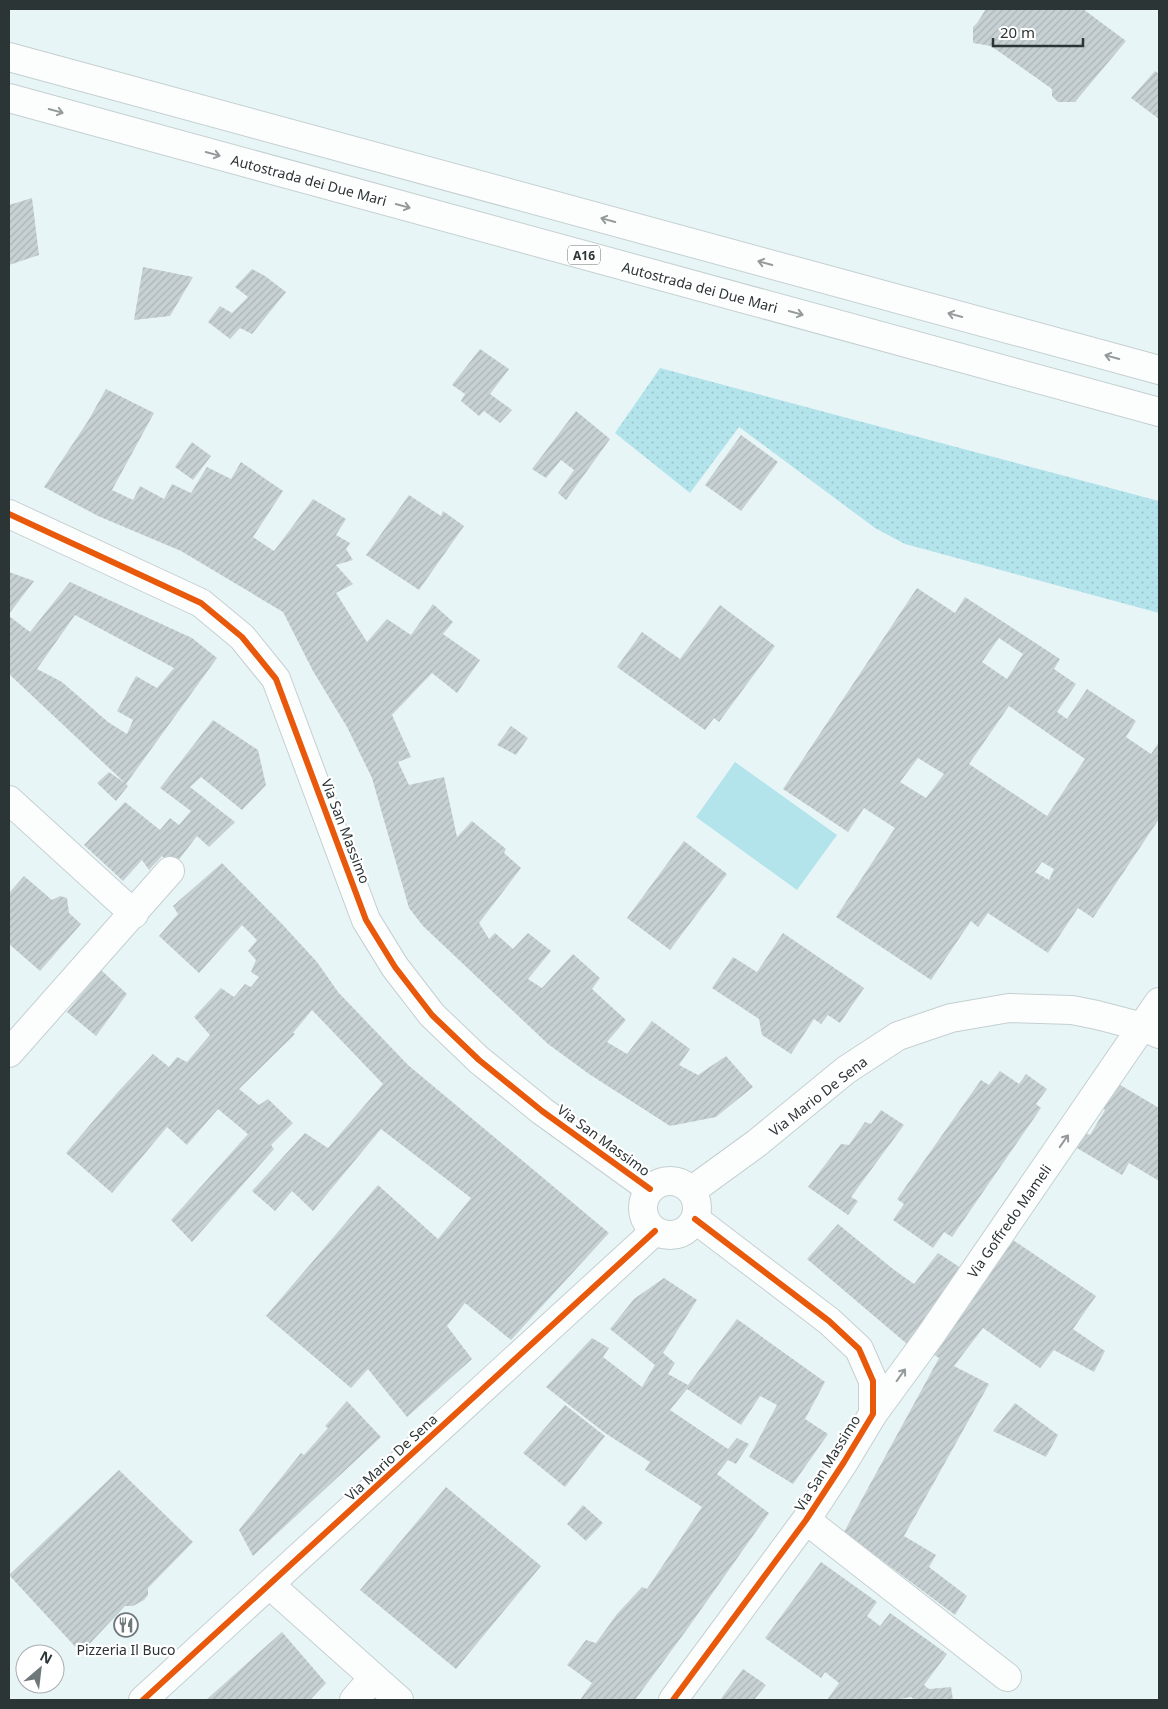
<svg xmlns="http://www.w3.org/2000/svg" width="1168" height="1709" viewBox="0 0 1168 1709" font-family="'Noto Sans',sans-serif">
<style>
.grass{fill:url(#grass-dots)}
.pitch{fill:#b3e4eb}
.building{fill:url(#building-hatch);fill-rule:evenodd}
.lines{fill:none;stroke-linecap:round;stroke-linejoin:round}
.minor-casing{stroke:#c5cfd0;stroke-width:30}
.highway-casing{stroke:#c5cfd0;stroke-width:30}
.minor{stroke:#fcfefe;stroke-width:28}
.highway{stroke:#fcfefe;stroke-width:28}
.cycleway-casing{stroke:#fff;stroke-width:9}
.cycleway{stroke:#e8590c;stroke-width:6}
.oneway{stroke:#949a9a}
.labels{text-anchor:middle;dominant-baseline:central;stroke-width:4.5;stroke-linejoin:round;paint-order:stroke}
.shield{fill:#fff;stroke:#6b7272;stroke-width:1}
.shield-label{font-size:12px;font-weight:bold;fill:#2c3536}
.street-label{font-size:14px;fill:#2c3536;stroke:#fff}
.poi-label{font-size:14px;fill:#2c3536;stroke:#fff}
</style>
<defs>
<pattern id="grass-dots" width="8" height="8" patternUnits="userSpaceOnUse" patternTransform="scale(1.25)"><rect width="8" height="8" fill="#b3e4eb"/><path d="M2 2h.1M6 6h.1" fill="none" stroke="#9ac4ca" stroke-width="1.8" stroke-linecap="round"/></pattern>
<pattern id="building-hatch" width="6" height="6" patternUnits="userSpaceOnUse" patternTransform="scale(1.25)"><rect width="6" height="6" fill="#c7d1d3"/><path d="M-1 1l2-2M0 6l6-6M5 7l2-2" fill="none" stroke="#abb4b6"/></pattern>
</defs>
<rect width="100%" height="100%" fill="#e8f5f7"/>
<path class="grass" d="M 660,368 L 1159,501 L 1159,613 L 905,544 L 875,528 L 739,427 L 690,493 L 615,433 Z"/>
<path class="pitch" d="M 735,762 L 837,835 L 797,890 L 696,817 Z"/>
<path class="building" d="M 986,9 L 1083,9 L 1126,41 L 1075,102 L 1058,102 L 1052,96 L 1052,89 L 991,46 L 973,43 L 973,27 L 977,23 Z
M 1155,71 L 1159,74 L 1159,119 L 1131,98 Z
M 32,198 L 39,255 L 9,265 L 9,205 Z
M 143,267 L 193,277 L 170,316 L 134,320 Z
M 252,269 L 265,276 L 286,292 L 252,334 L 240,328 L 230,339 L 208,322 L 220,306 L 232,313 L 248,297 L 235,287 Z
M 480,349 L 509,369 L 490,394 L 512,410 L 500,423 L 484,411 L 479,416 L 461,401 L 465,394 L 452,385 Z
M 106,389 L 154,413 L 112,490 L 133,500 L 140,486 L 164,499 L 172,484 L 191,493 L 207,467 L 231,479 L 241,462 L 283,491 L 253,537 L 274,551 L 313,499 L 346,519 L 336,535 L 350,543 L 346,549 L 353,560 L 336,565 L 353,584 L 336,593 L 367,642 L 387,619 L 411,635 L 433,604 L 453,622 L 443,634 L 480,660 L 457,693 L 432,673 L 392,715 L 411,757 L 398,762 L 409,785 L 444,777 L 457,837 L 472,821 L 506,849 L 504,853 L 521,868 L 479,923 L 489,939 L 495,933 L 513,949 L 528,933 L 551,951 L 528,979 L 542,988 L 573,954 L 600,978 L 592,989 L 626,1020 L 607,1042 L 627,1054 L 652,1021 L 690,1049 L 679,1065 L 698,1075 L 726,1056 L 753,1087 L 716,1117 L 670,1126 L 589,1074 L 548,1044 L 423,926 L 409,908 L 372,778 L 347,727 L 313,671 L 283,612 L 181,551 L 98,516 L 44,487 L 88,421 Z
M 576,411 L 610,439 L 566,500 L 558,493 L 574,470 L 561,460 L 546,478 L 532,469 Z
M 741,435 L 778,462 L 741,511 L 705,485 Z
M 192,442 L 211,456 L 193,480 L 175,467 Z
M 409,495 L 441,516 L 443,511 L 464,526 L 419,590 L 366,555 Z
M 9,572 L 34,581 L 9,614 Z
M 70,582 L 192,638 L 217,658 L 126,784 L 128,786 L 116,801 L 97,783 L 109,772 L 125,783 L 9,674 L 9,616 L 30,632 ZM 75,615 L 174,668 L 157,688 L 136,676 L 117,711 L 133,720 L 127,734 L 108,722 L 62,682 L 37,669 Z
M 917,588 L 955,613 L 965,597 L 1060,659 L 1054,669 L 1076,684 L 1057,712 L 1067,719 L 1087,689 L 1136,721 L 1126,737 L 1151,754 L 1159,742 L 1159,819 L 1093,918 L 1078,908 L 1048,953 L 988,913 L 978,927 L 971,921 L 931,980 L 836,917 L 895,828 L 864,808 L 848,832 L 783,789 ZM 999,638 L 1023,654 L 1007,679 L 982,662 ZM 1009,706 L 1085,759 L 1047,816 L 969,764 ZM 918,758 L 944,774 L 926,798 L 900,782 ZM 1042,862 L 1054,869 L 1049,880 L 1035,872 Z
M 720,605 L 775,646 L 719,722 L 714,718 L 705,730 L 617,667 L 642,632 L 680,659 Z
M 213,720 L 258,750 L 266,785 L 242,810 L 201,777 L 190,787 L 235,822 L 209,847 L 197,836 L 174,866 L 162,856 L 149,870 L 142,860 L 123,881 L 84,845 L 125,802 L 160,830 L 170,818 L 179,825 L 191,811 L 160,788 Z
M 511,726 L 528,738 L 516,755 L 497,745 Z
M 684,841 L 727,874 L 670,950 L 627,918 Z
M 222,863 L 282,924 L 317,962 L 338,992 L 408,1065 L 609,1233 L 511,1340 L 465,1303 L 447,1326 L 472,1359 L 407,1417 L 368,1369 L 351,1388 L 266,1316 L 378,1185 L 438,1239 L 471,1198 L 381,1129 L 313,1211 L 292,1191 L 275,1211 L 252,1191 L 305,1133 L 328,1148 L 383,1084 L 312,1010 L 293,1033 L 295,1034 L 239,1089 L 259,1105 L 268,1099 L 293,1123 L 271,1145 L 274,1149 L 192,1242 L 171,1220 L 248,1134 L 218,1109 L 187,1145 L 167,1127 L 112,1193 L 66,1153 L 117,1093 L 153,1054 L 169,1067 L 177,1057 L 187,1062 L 210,1035 L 194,1017 L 221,988 L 234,997 L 245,984 L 251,987 L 259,977 L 251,972 L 256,960 L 248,951 L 257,940 L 242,925 L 199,973 L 159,936 L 178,914 L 173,906 Z
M 24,876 L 52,900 L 60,896 L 67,898 L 69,913 L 81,924 L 40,971 L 9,944 L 9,893 Z
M 783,933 L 864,988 L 840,1023 L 828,1015 L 821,1024 L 814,1019 L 791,1054 L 762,1035 L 759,1019 L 712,988 L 733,957 L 757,972 Z
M 101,970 L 127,994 L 96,1036 L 67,1012 Z
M 1000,1071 L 1019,1084 L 1026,1074 L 1047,1089 L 1036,1104 L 1041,1108 L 952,1237 L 944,1232 L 933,1248 L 893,1220 L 904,1204 L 897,1199 L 981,1080 L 989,1085 Z
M 1117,1083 L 1159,1108 L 1159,1181 L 1129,1163 L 1122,1175 L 1072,1145 L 1081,1131 L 1090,1135 L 1105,1110 L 1100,1106 Z
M 881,1110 L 904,1125 L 851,1197 L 858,1201 L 848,1215 L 808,1187 L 841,1144 L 849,1145 L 865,1122 L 871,1124 Z
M 838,1224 L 893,1269 L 914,1284 L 938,1253 L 961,1268 L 907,1344 L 807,1259 Z
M 1007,1236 L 1096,1296 L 1073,1329 L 1105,1351 L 1094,1372 L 1054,1350 L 1040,1368 L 983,1328 L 954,1366 L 989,1384 L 904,1536 L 936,1555 L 929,1567 L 967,1596 L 955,1615 L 844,1532 L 939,1358 L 928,1351 Z
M 664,1278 L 697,1300 L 663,1353 L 675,1363 L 668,1374 L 688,1385 L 737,1319 L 825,1382 L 805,1419 L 828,1434 L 793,1484 L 749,1457 L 777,1405 L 760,1396 L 741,1425 L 687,1389 L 670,1410 L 728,1449 L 737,1438 L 749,1444 L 736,1464 L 728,1460 L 717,1474 L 769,1513 L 688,1628 L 635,1700 L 580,1700 L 592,1683 L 567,1665 L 586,1640 L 596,1643 L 617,1614 L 642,1587 L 647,1589 L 702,1507 L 645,1470 L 650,1462 L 605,1433 L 546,1387 L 592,1338 L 609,1348 L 603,1357 L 642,1387 L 655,1365 L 610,1329 L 634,1299 Z
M 347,1401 L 381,1437 L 253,1556 L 239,1530 L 301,1453 L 304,1455 L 328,1428 L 325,1426 Z
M 1015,1403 L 1058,1435 L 1046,1457 L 993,1431 Z
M 565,1405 L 605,1436 L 565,1487 L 523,1453 Z
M 119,1470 L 193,1542 L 148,1588 L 148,1595 L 144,1600 L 133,1606 L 125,1606 L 81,1653 L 9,1575 Z
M 446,1487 L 541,1566 L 456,1669 L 360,1590 Z
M 583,1505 L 603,1523 L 586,1541 L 567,1524 Z
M 821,1562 L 877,1602 L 867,1616 L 880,1626 L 890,1613 L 947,1654 L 924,1685 L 929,1689 L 951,1687 L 953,1700 L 915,1700 L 911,1697 L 894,1700 L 827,1700 L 839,1683 L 825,1672 L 821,1678 L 765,1638 Z
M 282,1632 L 326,1683 L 310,1700 L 206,1700 Z
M 743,1669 L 766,1685 L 754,1700 L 720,1700 Z"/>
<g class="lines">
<g class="minor-casing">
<path id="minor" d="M 9,514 L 201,603 L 242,637 L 276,679 L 366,920 L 395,967 L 432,1015 L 479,1060 L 542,1111 L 650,1189
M 9,800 L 134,914
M 9,1053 L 170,871
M643 1208a27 27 0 1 1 54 0a27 27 0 1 1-54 0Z
M 691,1191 L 757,1143 L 846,1070 L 898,1036 L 951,1018 L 1009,1008 L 1072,1010 L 1097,1015 L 1143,1027 L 1159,1034
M 873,1414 L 930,1336 L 1159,1002
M 806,1520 L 1007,1677
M 270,1585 L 399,1700
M 143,1700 L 655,1231
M 354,1700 L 373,1678
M 673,1700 L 806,1520 L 844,1462 L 873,1414 L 873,1381 L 859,1349 L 829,1321 L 695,1219"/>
</g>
<g class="highway-casing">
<path id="highway" d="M 9,57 L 1159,370
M 9,98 L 1159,412"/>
</g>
<use href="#minor" class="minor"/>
<use href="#highway" class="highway"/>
<g class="cycleway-casing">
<path id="cycleway" d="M 9,514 L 201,603 L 242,637 L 276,679 L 366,920 L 395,967 L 432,1015 L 479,1060 L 542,1111 L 650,1189
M 143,1700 L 655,1231
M 673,1700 L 806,1520 L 844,1462 L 873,1414 L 873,1381 L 859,1349 L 829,1321 L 695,1219"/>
</g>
<use href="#cycleway" class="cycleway"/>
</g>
<defs><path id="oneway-shaft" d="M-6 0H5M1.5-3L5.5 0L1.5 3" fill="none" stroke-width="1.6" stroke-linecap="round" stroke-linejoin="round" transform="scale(1.25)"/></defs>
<g class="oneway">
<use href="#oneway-shaft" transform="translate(56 111) rotate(15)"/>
<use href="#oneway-shaft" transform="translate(213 154) rotate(15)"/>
<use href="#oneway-shaft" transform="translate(403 206) rotate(15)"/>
<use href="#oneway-shaft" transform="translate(608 220) rotate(-165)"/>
<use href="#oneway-shaft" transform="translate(765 263) rotate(-165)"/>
<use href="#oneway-shaft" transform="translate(796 313) rotate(15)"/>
<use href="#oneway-shaft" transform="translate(955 315) rotate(-165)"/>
<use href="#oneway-shaft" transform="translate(1112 357) rotate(-165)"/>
<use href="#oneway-shaft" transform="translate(1064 1141) rotate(-55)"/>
<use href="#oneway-shaft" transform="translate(901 1375) rotate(-54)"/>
</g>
<defs>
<g id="restaurant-ring" transform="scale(1.25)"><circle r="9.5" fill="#fff" stroke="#6e787a" stroke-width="1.5"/><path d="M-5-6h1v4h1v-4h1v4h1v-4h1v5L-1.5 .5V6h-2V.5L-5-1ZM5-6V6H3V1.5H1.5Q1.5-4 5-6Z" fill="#6e787a"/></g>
</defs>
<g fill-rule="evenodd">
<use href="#restaurant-ring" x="126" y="1625"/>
</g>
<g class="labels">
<rect class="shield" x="568" y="245.5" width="32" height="19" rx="4"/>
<g class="shield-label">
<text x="584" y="255">A16</text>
</g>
<g class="street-label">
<text transform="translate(309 180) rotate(15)">Autostrada dei Due Mari</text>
<text transform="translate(700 287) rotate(15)">Autostrada dei Due Mari</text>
<text transform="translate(346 831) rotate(69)">Via San Massimo</text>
<text transform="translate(818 1096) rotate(-38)">Via Mario De Sena</text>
<text transform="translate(604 1140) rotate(36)">Via San Massimo</text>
<text transform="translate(1009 1221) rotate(-55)">Via Goffredo Mameli</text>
<text transform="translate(391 1457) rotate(-43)">Via Mario De Sena</text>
<text transform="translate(827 1463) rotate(-58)">Via San Massimo</text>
</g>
<g class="poi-label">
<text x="126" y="1649">Pizzeria Il Buco</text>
</g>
</g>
<rect width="1168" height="1709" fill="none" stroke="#2c3536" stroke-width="20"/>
<g transform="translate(40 1669) rotate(28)"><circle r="24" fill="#ffffff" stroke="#abaeaf"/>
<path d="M0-4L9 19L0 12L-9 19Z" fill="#6e787a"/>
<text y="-8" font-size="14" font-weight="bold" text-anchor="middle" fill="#2c3536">N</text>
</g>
<path d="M993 38v8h90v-8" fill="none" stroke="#2c3536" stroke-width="2.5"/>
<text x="1000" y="38" font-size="15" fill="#2c3536" stroke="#ffffff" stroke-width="4" paint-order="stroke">20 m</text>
</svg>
